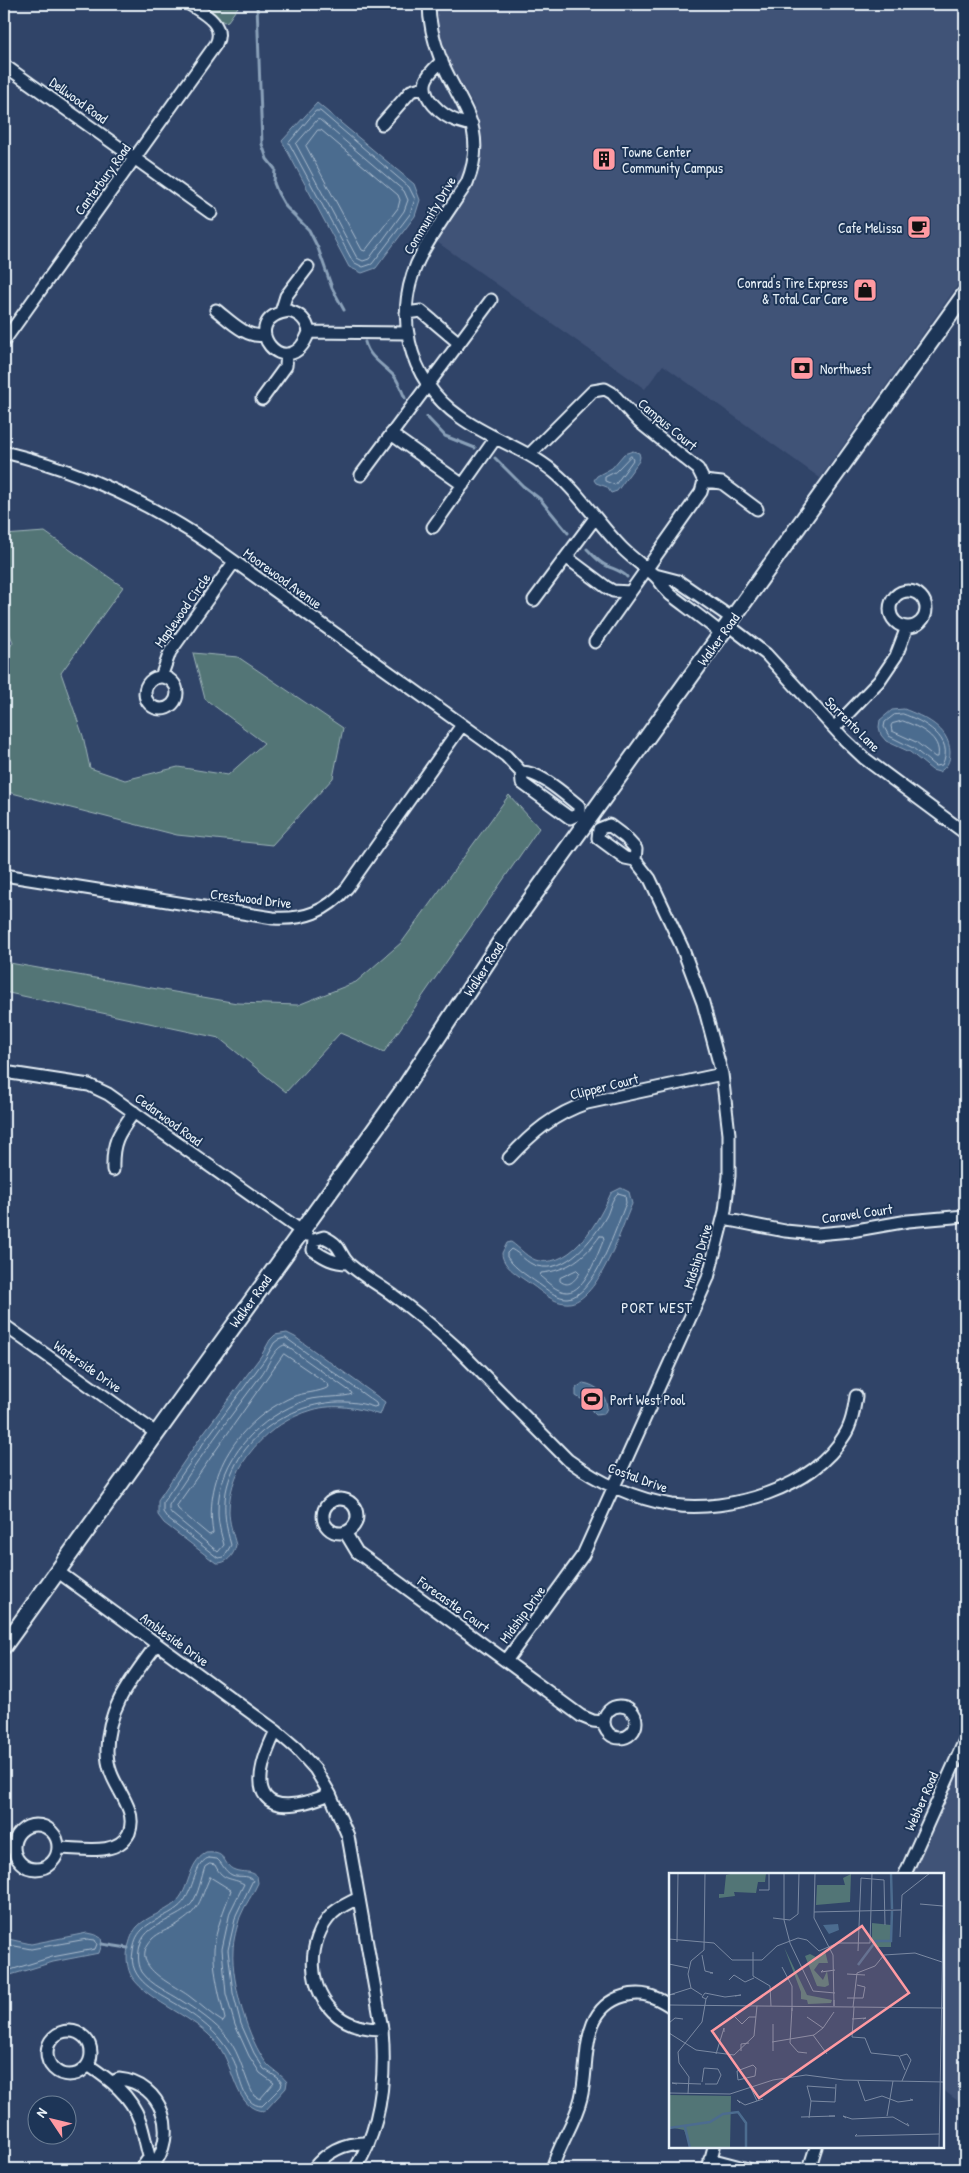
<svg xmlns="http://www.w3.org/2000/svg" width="969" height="2173" viewBox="0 0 969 2173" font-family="'Patrick Hand',sans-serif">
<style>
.built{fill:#405277}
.green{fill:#527576;stroke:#9db3b7}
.water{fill:#4c6c8f;stroke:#8aa1b9}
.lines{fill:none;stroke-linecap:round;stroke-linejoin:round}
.shore{stroke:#aabcce;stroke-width:1}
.stream{stroke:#8aa1b9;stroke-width:3}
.minor-casing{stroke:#e8f1f8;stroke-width:15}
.tertiary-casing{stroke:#e8f1f8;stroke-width:19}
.minor{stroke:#1d3557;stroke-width:11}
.tertiary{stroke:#1d3557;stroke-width:15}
.labels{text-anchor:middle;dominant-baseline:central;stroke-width:4;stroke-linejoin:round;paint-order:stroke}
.street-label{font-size:14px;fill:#e8f1f8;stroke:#1d3557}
.poi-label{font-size:14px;fill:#e8f1f8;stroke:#1d3557;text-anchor:start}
.neighbourhood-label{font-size:15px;letter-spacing:1px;fill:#e8f1f8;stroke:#1d3557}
.inset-river{fill:none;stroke:#4c6c8f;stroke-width:2.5}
.inset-road{fill:none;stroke:#7a89a2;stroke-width:1}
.view{fill:#ff9aa2;fill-opacity:0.15;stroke:#ff9aa2;stroke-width:2.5}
.inset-edge{fill:none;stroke:#e8f1f8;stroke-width:2.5}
</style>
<rect width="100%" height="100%" fill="#304468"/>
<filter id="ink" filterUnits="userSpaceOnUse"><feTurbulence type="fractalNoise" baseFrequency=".02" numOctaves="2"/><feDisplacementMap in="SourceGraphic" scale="10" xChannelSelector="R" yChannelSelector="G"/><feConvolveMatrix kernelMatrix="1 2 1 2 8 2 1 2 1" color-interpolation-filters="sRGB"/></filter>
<g filter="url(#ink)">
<path class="built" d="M 432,4 L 965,4 L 965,275 L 820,478 L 663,365 L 645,389 L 420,230 L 480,141 L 473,104 L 447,59 L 437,36 Z
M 965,1750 L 965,2106 L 943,2090 L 943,1874 L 911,1874 Z"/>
<path class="green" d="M 196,4 L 240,4 L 228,21 L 224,22 Z
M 45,532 L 123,587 L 61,673 L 83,736 L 90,768 L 125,780 L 178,767 L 228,775 L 264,743 L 205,699 L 193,653 L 238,657 L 343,728 L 333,778 L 272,845 L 177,835 L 4,791 L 4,657 L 13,642 L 4,621 L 4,535 Z
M 509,795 L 539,828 L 384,1052 L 340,1033 L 286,1092 L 219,1038 L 4,992 L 4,962 L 237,1003 L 298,1005 L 356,982 L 402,942 Z"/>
<path class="water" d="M 317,103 L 414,184 L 420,200 L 415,216 L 376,268 L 362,273 L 349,267 L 282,141 Z
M 633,451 L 639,453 L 640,457 L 639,461 L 617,491 L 611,493 L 607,487 L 596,483 L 594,480 L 597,476 L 612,468 L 624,454 Z
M 904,709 C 924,717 949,727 950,752 C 950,762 947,767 939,772 L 932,770 L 910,752 L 886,741 L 881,735 L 879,727 L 880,720 L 892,710 Z
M 621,1188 L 629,1192 L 632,1204 C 621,1228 597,1307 565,1303 C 552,1302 542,1292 532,1285 C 521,1277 502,1267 502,1253 L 507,1243 L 511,1242 C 520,1248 528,1259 539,1261 C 574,1267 600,1218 611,1193 Z
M 287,1333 L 295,1337 L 385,1402 L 380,1415 C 358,1408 335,1403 312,1410 C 268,1423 229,1464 229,1511 C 229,1522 233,1534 236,1545 C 234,1555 227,1564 216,1563 L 164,1523 L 158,1515 L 158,1500 L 202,1435 L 261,1356 L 270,1340 L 275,1335 Z
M 583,1383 C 597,1385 606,1394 607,1408 L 604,1414 L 596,1415 L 592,1411 L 590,1401 L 581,1399 L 576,1396 L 576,1388 Z
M 206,1853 C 229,1851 221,1865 235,1870 C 243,1873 250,1870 257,1876 L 258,1883 C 253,1895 245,1904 240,1917 C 237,1927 233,1940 233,1951 C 231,1981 248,2040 267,2064 C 273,2071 281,2074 287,2082 L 286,2088 L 265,2111 C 235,2111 235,2067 218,2045 C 197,2016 150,2004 132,1977 C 127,1969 126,1957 128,1948 C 130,1940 132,1933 137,1927 C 147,1916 164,1913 175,1903 C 191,1889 187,1863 206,1853 Z
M 87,1933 L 96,1935 L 101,1938 L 102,1944 L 99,1953 L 53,1962 L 4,1977 L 4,1938 L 31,1944 Z"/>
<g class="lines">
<path class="shore" d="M 316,111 L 320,111 L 409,187 L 415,199 L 410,214 L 372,264 L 363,267 L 353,262 L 289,143 Z
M 320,120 L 404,191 L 408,200 L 404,211 L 369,259 L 363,261 L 357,258 L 296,144 L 317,120 Z
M 318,130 L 321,130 L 398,195 L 400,200 L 398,208 L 365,251 L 362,250 L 306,146 Z
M 631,456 L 633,460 L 615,485 L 605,481 L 605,477 L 615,472 Z
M 903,714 C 923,721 956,738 942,765 L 935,766 L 913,748 L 889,736 L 884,727 L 885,722 L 894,715 Z
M 903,721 C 919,727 942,737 938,757 L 935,757 L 916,742 L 892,731 L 891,726 L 892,724 Z
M 618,1193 L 625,1195 L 626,1203 C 617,1225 594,1298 567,1298 C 558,1298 550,1292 543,1287 C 531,1278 516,1270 507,1257 L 507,1253 L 511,1249 C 521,1254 526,1263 537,1266 C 566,1274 593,1239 606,1217 C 610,1210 611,1199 618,1193 Z
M 600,1236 L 603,1236 L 604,1239 C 598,1253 585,1292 567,1292 C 557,1292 547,1282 540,1276 L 541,1273 C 567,1271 585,1257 600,1236 Z
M 577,1270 L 580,1273 C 574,1281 569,1288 560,1281 L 560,1278 Z
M 286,1338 L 376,1403 L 377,1406 L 374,1407 C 314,1387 238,1428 226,1492 C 223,1511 226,1527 231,1545 L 224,1557 L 218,1558 L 168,1519 L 163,1512 L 163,1502 L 207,1438 L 265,1359 L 274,1343 L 278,1340 Z
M 285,1345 L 351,1392 L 352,1394 C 344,1398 319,1396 307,1400 C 260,1416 217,1459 218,1512 C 218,1523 221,1534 224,1545 L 218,1552 L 172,1514 L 169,1510 L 169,1505 C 198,1459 230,1417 262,1374 C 268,1366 275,1346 285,1345 Z
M 284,1354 L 328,1384 L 329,1387 C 318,1393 304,1392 292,1397 C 239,1421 203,1474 213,1533 L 209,1535 L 178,1509 L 177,1506 Z
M 208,1858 L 217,1859 C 223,1864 224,1871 232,1875 C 239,1878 247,1874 253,1880 L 236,1915 L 228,1950 L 233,1993 L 241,2024 L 254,2053 L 264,2069 L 278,2078 L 282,2083 L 281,2087 L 262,2106 C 242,2106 240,2075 234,2061 C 231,2055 226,2047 222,2042 C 211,2027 193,2015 178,2005 C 158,1993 127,1980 133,1951 C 134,1943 136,1936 142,1930 C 151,1920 166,1917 177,1908 C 195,1895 192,1865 208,1858 Z
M 210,1864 L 215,1865 C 223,1882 232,1877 244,1884 L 230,1912 L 222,1949 L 226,1994 L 235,2025 L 249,2056 L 260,2073 L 274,2083 L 260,2099 L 254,2096 C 244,2077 241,2055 227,2037 C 215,2023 198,2011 182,2001 C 169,1992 152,1986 142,1972 C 137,1963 138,1951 141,1942 C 149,1922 179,1920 192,1903 C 199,1893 201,1878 205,1867 Z
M 210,1877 L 231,1890 C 225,1909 215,1929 214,1950 C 213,1972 220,1997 225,2019 L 223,2022 C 211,2015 200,2004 189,1996 C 173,1984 127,1966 152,1939 C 159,1932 168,1930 176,1925 C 201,1910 199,1901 210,1877 Z
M 4,1944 L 31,1949 L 87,1939 L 95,1940 L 97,1944 L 95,1949 L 52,1957 L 4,1972"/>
<path class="stream" d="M 257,4 L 262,144 L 267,159 L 275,169 L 274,183 L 278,193 L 286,207 L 309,230 L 318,248 L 332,288 L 344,310
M 365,342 C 369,358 384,365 394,376 C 399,382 402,392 405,398
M 427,417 L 445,436 L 475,448
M 495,458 L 523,486 L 540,499 L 568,533
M 587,549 C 592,554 596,559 602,563 C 610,569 620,569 627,577
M 102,1944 L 128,1948"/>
<g class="minor-casing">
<path id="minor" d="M 429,4 C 429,23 434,42 441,60 C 460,106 489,128 467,183 C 452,206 435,229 422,253 C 391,310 407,380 460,417 C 490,439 525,448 554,472 C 580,493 598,524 622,548 C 632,558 643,566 654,575 C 660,580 664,589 671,595 C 688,608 705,620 722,634
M 442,61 C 436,67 429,72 426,80 C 420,97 442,116 457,121 C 462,123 467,124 472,124
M 4,65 L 211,213
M 382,124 L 411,91 L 424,87
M 216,310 C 229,320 247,339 264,335
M 289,311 C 300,314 307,320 309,332 C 288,389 233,319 289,311 Z
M 281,312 L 286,296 L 308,267
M 406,313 L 421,311 L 459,343
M 309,332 L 407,333
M 4,341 L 216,44 C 226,24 203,13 189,4
M 262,399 L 286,366 L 287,354
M 391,434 L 463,485
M 4,452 C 79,470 146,501 210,544 L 506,756 L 521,772 L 522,783 L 570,818 L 579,814 L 579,806 C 564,794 539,771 521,772
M 530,454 L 593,391 L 605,389 L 612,393 L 639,422 L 698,469 L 704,481 L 701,492 L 595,642
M 361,475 L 491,300
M 704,481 L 722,483 L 757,509
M 433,527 L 495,439
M 566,557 L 606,587 L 613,591 L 630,592
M 655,575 L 678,581 L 733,619
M890 609a18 18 0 1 1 36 0a18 18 0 1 1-36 0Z
M 534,600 L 595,518
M 728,625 L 766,654 L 844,739 L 864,758 L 965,833
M 161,677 L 170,652 L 234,562
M145 693a16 16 0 1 1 32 0a16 16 0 1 1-32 0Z
M 834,728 L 879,681 L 896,656 L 907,627
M 609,825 L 625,837 L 636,849 L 635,860 L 625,858 L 598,838 L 599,829 Z
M 4,875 L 273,918 C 304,920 326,912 347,888 L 462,725
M 4,1072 L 89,1085 L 108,1094 L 307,1235
M 509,1158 C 532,1133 554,1114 587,1103 L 722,1074
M 113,1170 C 112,1142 118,1134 134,1112
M 724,1219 L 785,1231 L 817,1234 L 851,1231 L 908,1221 L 965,1216
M 348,1263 C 333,1263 325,1258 313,1250 L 314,1240 L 324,1237 C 343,1246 338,1253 349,1264 C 362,1276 380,1285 394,1296 C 416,1312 437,1330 457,1348 L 568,1460 C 598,1482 635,1499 672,1505 C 730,1513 813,1488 844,1436 C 852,1424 854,1409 856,1396
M 4,1325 L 156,1433
M323 1516a17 17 0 1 1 34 0a17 17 0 1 1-34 0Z
M 345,1532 L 357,1552 L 581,1716 L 593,1721 L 603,1722
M 57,1571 L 276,1731 L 296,1748 L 315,1769 L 330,1794 L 348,1836 L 382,2029 C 386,2077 382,2127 355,2169
M 506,1661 L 583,1555 L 708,1278 L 725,1211 L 729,1176 L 729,1134 L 722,1074 L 703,1003 L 682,947 L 650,879 L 635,860
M604 1722a16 16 0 1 1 32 0a16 16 0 1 1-32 0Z
M 276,1731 C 245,1793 261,1822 330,1794
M14 1847a22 22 0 1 1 44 0a22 22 0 1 1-44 0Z
M 59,1848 C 81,1848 117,1857 129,1833 C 132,1825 132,1818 129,1810 C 121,1788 107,1777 107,1750 C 107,1707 133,1677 157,1644
M 905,1874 L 965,1740
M 359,1898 C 350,1902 341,1906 333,1913 C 305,1941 307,1992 338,2016 C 351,2026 366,2029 382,2029
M47 2053a22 22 0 1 1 44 0a22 22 0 1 1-44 0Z
M 88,2065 C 109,2079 131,2095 140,2121 C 145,2136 147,2153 153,2169
M 112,2082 L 119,2079 C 163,2083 179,2135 152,2167
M 710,2159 L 748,2169
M 141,2169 L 149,2158
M 313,2169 C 327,2151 346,2142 368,2143
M 552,2169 C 559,2144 575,2123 581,2098 C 590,2063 578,2009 624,1996 C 642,1991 655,1996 670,2006
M 708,2169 L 714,2147
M 809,2169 L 816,2147"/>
</g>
<g class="tertiary-casing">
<path id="tertiary" d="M 4,1646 L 403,1090 L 501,941 L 965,294"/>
</g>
<use href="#minor" class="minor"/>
<use href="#tertiary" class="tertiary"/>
</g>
</g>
<defs>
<g id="building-square" transform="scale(1.25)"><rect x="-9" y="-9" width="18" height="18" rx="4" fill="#ff9aa2" stroke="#1d3557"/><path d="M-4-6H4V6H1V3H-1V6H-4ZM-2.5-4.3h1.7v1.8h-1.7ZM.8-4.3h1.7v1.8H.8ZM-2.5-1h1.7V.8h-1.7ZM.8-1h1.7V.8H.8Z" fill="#111"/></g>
<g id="cafe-square" transform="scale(1.25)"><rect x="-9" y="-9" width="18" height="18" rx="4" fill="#ff9aa2" stroke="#1d3557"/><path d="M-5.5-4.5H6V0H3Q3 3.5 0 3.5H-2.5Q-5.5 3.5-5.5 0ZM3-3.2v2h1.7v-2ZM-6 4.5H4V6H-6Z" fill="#111"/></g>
<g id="shop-square" transform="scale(1.25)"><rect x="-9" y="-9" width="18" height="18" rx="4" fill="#ff9aa2" stroke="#1d3557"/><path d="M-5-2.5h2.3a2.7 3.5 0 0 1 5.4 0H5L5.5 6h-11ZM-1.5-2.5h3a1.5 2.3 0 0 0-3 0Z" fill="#111"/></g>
<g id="bank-square" transform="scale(1.25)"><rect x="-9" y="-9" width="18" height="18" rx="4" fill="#ff9aa2" stroke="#1d3557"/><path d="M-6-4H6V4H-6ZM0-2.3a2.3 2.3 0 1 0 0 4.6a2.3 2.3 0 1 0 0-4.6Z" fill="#111"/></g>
<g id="stadium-square" transform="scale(1.25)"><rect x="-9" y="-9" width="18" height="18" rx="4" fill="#ff9aa2" stroke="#1d3557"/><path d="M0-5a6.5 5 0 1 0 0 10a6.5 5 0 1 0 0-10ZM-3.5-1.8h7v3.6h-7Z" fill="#111"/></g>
</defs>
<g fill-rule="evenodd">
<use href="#building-square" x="604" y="159"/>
<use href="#cafe-square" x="919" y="227"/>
<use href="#shop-square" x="865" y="290"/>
<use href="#bank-square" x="802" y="368"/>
<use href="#stadium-square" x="592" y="1399"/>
</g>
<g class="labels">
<g class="street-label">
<text transform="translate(79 100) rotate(36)">Dellwood Road</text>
<text transform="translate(102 179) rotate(-54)">Canterbury Road</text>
<text transform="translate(429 215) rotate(-59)">Community Drive</text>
<text transform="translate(668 424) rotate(40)">Campus Court</text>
<text transform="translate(283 578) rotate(36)">Moorewood Avenue</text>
<text transform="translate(182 610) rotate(-55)">Maplewood Circle</text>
<text transform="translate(718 639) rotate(-54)">Walker Road</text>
<text transform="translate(853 724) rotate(45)">Sorrento Lane</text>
<text transform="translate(251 898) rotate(7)">Crestwood Drive</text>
<text transform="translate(483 969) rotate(-57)">Walker Road</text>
<text transform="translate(604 1086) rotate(-14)">Clipper Court</text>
<text transform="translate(169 1119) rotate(36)">Cedarwood Road</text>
<text transform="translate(857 1213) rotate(-8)">Caravel Court</text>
<text transform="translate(697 1256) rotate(-73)">Midship Drive</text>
<text transform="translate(250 1301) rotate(-54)">Walker Road</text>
<text transform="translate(88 1366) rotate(35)">Waterside Drive</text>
<text transform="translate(638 1477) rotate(20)">Costal Drive</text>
<text transform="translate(454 1604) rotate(36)">Forecastle Court</text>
<text transform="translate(522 1614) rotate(-54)">Midship Drive</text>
<text transform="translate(175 1639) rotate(36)">Ambleside Drive</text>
<text transform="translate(921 1801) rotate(-66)">Webber Road</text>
</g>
<g class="poi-label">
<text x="622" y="151">Towne Center<tspan x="622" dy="16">Community Campus</tspan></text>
<text x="902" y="227" text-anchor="end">Cafe Melissa</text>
<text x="848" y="282" text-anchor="end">Conrad's Tire Express<tspan x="848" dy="16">&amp; Total Car Care</tspan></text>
<text x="820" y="368">Northwest</text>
<text x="610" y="1399">Port West Pool</text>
</g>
<g class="neighbourhood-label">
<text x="657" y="1307">PORT WEST</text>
</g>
</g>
<g transform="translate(669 1873)">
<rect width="275" height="275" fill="#304468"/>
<path d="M 66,0 L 97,0 L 96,9 L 89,9 L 87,20 L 65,19 L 66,23 L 50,25 L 50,21 L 55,21 L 57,2 ZM 182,1 L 181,29 L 147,32 L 148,12 L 176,12 L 174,5 ZM 203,50 L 222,52 L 222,74 L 207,74 L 207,70 L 203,70 ZM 115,74 L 138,122 L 163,127 L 162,130 L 139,131 L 138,127 L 132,126 L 132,119 ZM 156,78 L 159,90 L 150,90 L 145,97 L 154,107 L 158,98 L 160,112 L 156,114 L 148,113 L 136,83 L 141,81 L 149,85 ZM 0,222 L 62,223 L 61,275 L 22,275 L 15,257 L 0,254 Z" fill="#527576"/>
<path d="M 169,51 L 170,57 L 160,61 L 154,52 Z" fill="#4c6c8f"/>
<path class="inset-river" d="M 222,0 L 223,36M 189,92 L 207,68 L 222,68 L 223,38M 16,254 L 21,275M 0,255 L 41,249 L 54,241 L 69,239 L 77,250 L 77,275"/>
<path class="inset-road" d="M 115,0 L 115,47 L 121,70 L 144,118 L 166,120M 146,0 L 145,45 L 164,82 L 165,133 L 165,127M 90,17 L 100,17 L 100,0M 251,31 L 274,33M 145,39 L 232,37M 104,45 L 121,47 L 129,41 L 130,0M 231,64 L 233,22 L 261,0M 0,66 L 45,70 L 63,87 L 93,87 L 108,73 L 129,65 L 138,67 L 150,78 L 169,70 L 201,70 L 203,0M 8,69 L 9,0M 189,78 L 192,5 L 215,7 L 216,52M 84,79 L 84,103 L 101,113 L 102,133M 33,82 L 36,98 L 44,100 L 41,100M 0,91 L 19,95M 113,94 L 123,113 L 123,135M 154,97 L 152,99 L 166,97M 178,101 L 196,102M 60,107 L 65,102 L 76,109 L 85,105M 6,121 L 0,122 L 22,115M 33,122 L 22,115 L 19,101 L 22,88 L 35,77 L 36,0M 39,123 L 37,126 L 33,124 L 36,120 L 56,124 L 72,122 L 66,123M 178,125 L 194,125 L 196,114 L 188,112M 0,132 L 274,135M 184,134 L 188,100 L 206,93 L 215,82 L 246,80 L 273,89M 185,134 L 183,164 L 196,165 L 202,180 L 230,183 L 236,197M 123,138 L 123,135 L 121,170 L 129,179 L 138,180M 138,144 L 154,155M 183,146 L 197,145 L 194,146M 69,147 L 66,144 L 73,151 L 80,144 L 87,144M 0,150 L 6,145 L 14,146M 0,160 L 27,177 L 65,182 L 85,163 L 88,133M 144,162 L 158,181M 103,169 L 145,162 L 154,155 L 165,139M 72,178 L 72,171 L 80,170M 104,178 L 104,151M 47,181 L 55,155 L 55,159M 231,183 L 238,181 L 242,187 L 233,208M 84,192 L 87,195 L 86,203 L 69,207 L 68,198 ZM 78,207 L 88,228M 189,208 L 196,228 L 213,223 L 229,229 L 244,227 L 241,226M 33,209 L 35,195 L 49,196 L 52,202 L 48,211 L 36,211M 8,211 L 3,210 L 32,211M 0,220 L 61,221 L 104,207 L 137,202 L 175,207 L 275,209M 19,221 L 20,204 L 10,190 L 9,179 L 33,149 L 37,126M 142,228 L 166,229 L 167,211M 71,230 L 68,227 L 76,232 L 94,226M 218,243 L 224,208M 132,244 L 166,243 L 160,243M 140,245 L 142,228 L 138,213 L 166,215M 177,245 L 174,243 L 183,246 L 224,244 L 240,253 L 238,250M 188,261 L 186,263 L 270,261M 270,275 L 275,0"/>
<path class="view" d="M 193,53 L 240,120 L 90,225 L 43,158 Z"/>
<rect width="275" height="275" class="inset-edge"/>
</g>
<rect width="969" height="2173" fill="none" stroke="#1d3557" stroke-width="20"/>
<rect x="10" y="10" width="949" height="2153" fill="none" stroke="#e8f1f8" stroke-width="2" filter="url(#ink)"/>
<g transform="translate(52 2120) rotate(305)"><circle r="24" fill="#1d3557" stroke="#6e8097"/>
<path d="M0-4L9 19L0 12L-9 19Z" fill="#ff9aa2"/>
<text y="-8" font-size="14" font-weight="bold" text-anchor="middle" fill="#e8f1f8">N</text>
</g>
</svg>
